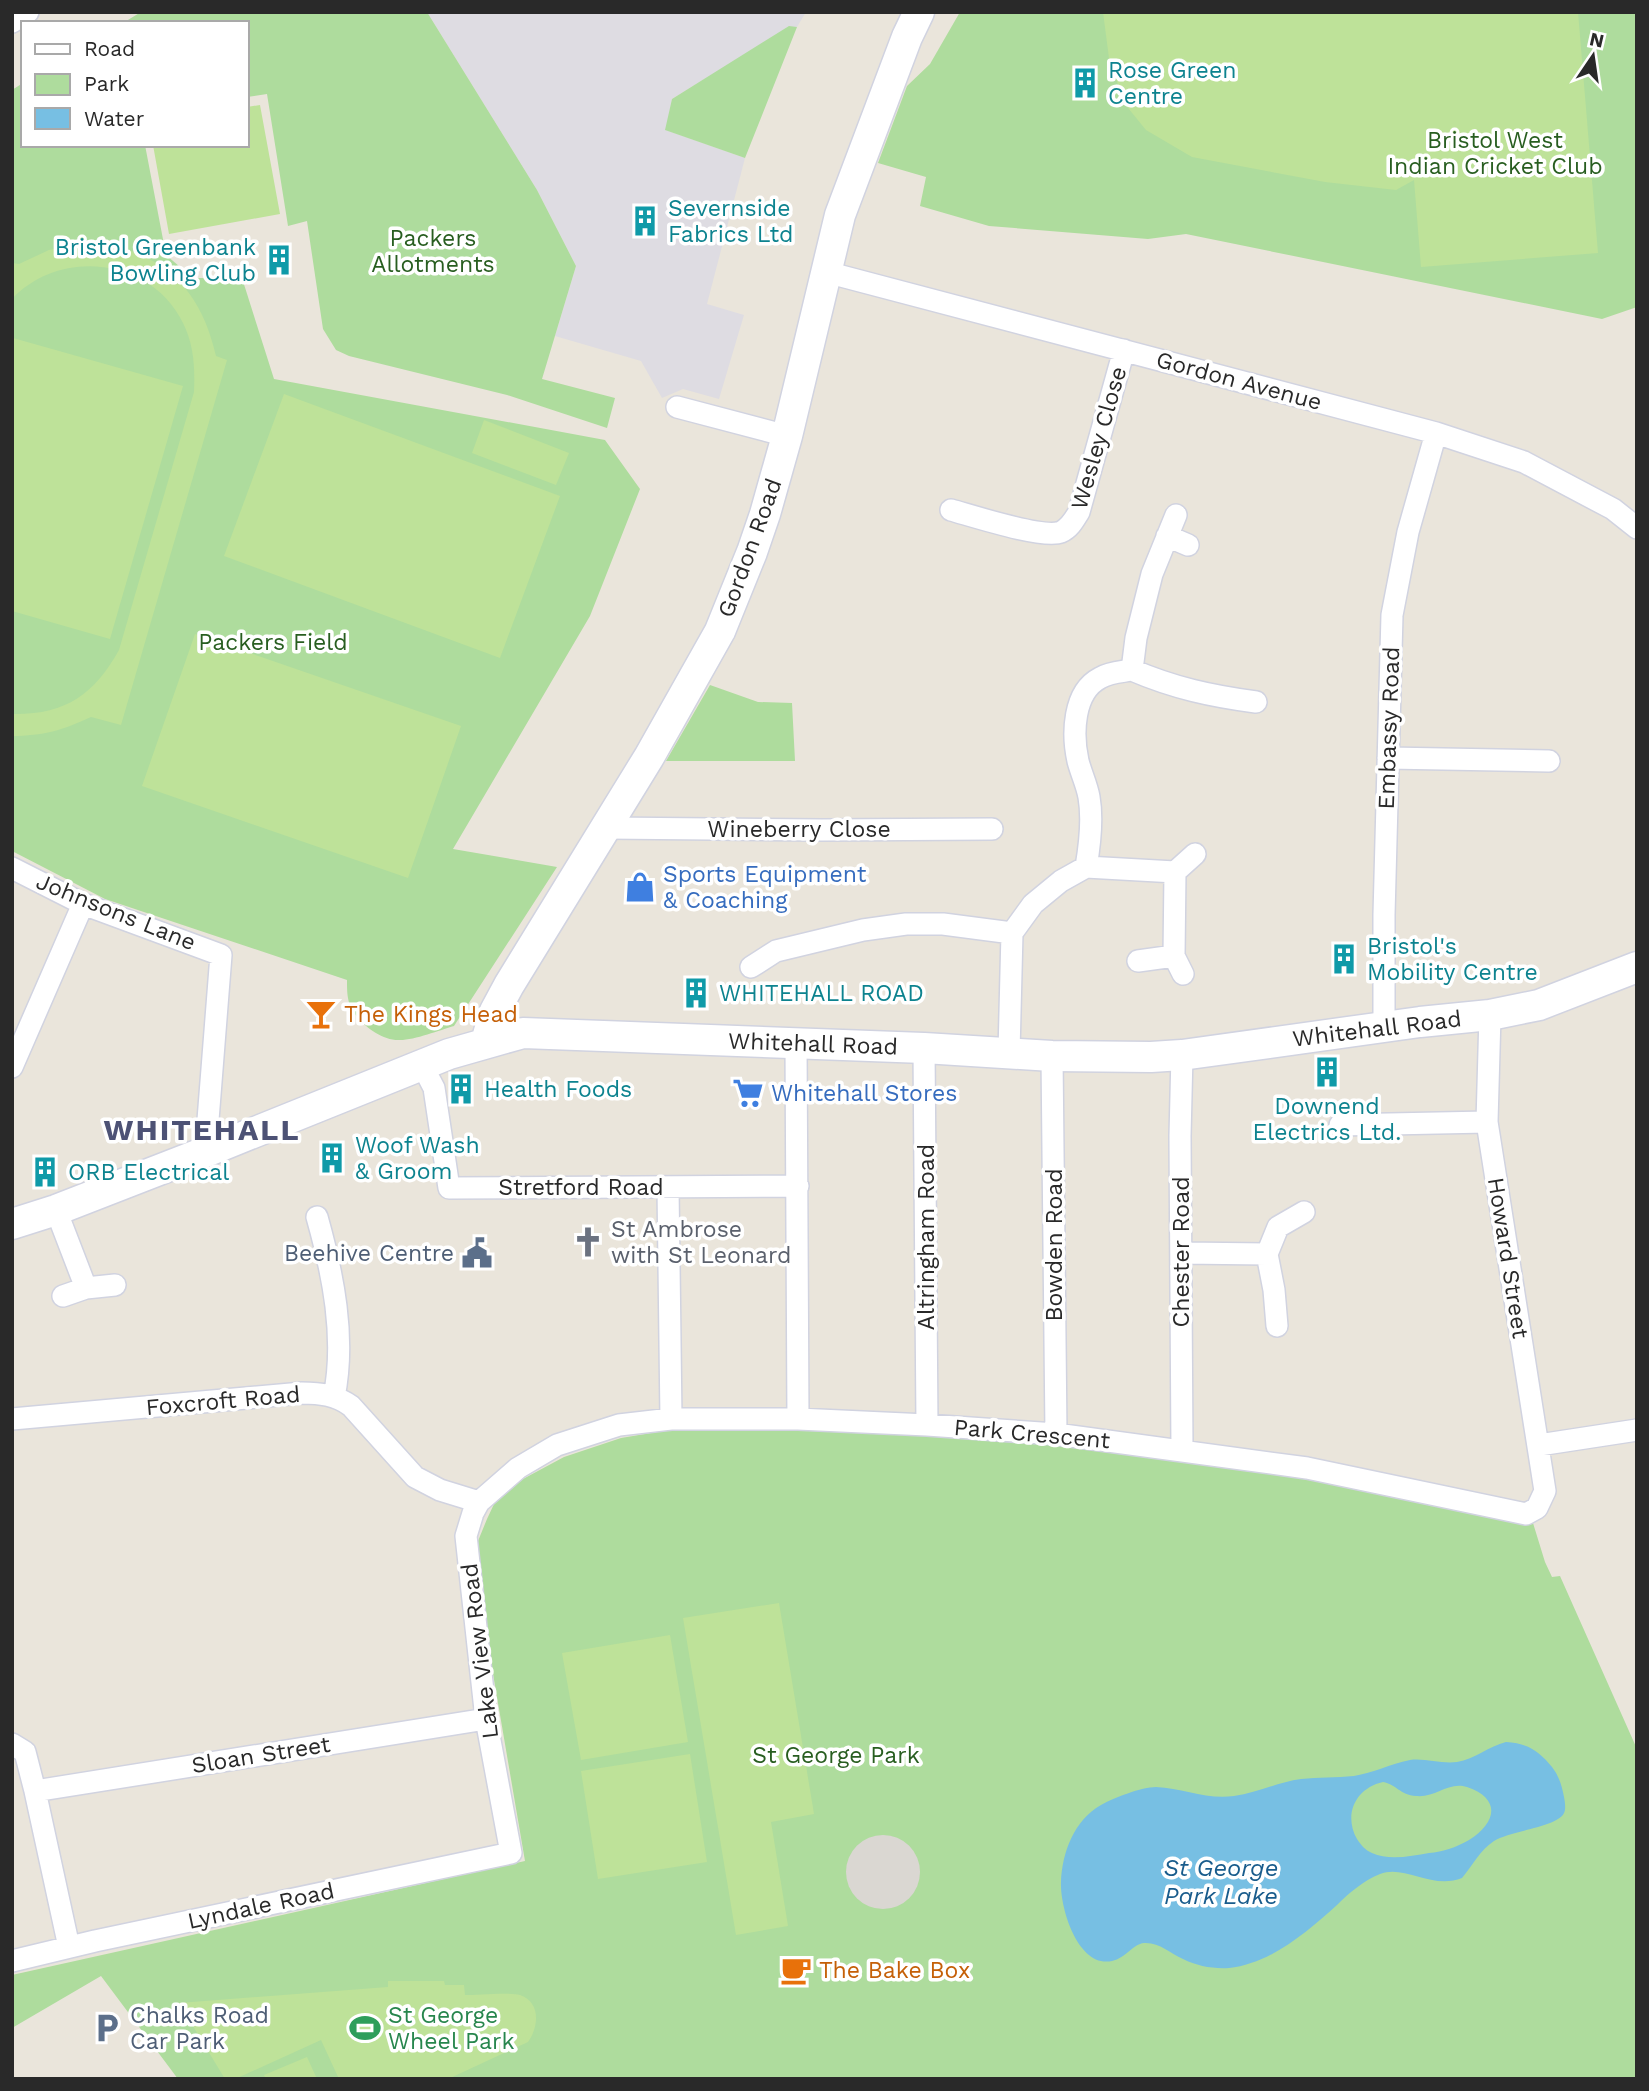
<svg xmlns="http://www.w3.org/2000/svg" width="1649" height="2091" viewBox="0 0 1649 2091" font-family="'Work Sans',sans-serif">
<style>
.industrial{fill:#dedce2}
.green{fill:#aedc9d}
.pitch{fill:#bee299}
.plaza{fill:#dad7d2}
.water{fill:#77bfe3;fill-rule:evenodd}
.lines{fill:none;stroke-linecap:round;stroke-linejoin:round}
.minor-casing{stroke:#d1d3e0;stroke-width:24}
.secondary-casing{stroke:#d1d3e0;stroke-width:33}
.minor{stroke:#fff;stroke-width:21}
.secondary{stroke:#fff;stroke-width:30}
.labels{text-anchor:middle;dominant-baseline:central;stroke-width:7;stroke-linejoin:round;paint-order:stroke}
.culture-label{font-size:23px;fill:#0d838f;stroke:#fff;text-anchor:start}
.park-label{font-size:23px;fill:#285e20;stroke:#fff}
.street-label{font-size:23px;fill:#292929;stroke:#fff}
.shop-label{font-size:23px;fill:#366cbe;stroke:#fff;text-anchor:start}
.food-label{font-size:23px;fill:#c56008;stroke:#fff;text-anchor:start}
.worship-label{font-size:23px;fill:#5b616d;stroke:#fff;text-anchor:start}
.service-label{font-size:23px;fill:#4e5e75;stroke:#fff;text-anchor:end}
.leisure-label{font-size:23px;fill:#27864d;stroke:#fff;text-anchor:start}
.water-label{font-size:24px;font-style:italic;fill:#195c8c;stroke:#fff}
.district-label{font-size:30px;font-weight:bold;letter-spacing:2px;fill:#4d5275;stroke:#fff}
</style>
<rect width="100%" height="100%" fill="#eae5db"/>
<path class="industrial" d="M 427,12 L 806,12 L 797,27 L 789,27 L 672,99 L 666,130 L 745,158 L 707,304 L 744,315 L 719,399 L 683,389 L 662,398 L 641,361 L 555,336 L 576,266 L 537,190 Z"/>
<path class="green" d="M 141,12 L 427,12 L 537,190 L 576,266 L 542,379 L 615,398 L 607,428 L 507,395 L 349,356 L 336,350 L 323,329 L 307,221 L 288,226 L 267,94 L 247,97 L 247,23 L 123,23 Z
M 960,12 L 1637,12 L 1637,307 L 1602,319 L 1186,234 L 1148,239 L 989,226 L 920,206 L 926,177 L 878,163 L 907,86 L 930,64 Z
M 789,26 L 797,27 L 745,158 L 665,130 L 672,99 Z
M 23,83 L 23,145 L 145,145 L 166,255 L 193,278 L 242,278 L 274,379 L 605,440 L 640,489 L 590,616 L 453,849 L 557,867 L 454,1026 C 440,1030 415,1040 400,1040 C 381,1041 360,1024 351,1008 C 347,999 347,990 347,980 L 105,899 L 12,851 L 12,90 Z
M 710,685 L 758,702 L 792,703 L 795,761 L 666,761 Z
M 693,1426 L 943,1434 L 1066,1443 L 1182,1458 L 1340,1484 L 1533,1523 L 1545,1562 L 1552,1577 L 1560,1576 L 1637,1749 L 1637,2079 L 178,2079 L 101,1976 L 12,2028 L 12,1975 L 525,1861 L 479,1592 L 478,1541 L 487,1519 L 495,1502 L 523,1479 L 564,1457 L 621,1438 Z"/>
<path class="pitch" d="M 1103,12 L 1578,12 L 1598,253 L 1421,267 L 1414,180 L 1396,190 L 1325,182 L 1192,157 L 1146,130 L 1124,103 L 1109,58 Z
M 260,105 L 280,214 L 169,234 L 153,145 L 247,145 L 247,107 Z
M 82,243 C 93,244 104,244 115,246 C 174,261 203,299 216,356 L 227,360 L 121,725 L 91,717 C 63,730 43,736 12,736 L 12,714 C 65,715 94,695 119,650 L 194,392 C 195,367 194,345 183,323 C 152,258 60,247 12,299 L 12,263 L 19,264 L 49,250 Z
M 13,338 L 183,386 L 110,639 L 12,611 Z
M 284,394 L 560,496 L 500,658 L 224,556 Z
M 484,420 L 569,453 L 556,485 L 472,453 Z
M 195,634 L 461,726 L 408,878 L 142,786 Z
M 779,1603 L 814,1814 L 771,1822 L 788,1926 L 736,1935 L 683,1618 Z
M 670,1635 L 688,1742 L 581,1760 L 562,1653 Z
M 690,1754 L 707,1862 L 598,1879 L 581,1771 Z
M 388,1981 L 444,1981 L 445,1985 L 464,1985 L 465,1995 C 476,1995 512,1992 520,1995 C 542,2003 538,2028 528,2042 L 448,2079 L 339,2079 L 321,2040 L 235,2079 L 225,2079 L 179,2003 L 388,1987 Z
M 307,2057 L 317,2079 L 266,2079 L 264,2075 Z"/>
<path class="plaza" d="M846 1872a37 37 0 1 1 74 0a37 37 0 1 1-74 0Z"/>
<path class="water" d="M 1506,1742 C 1527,1743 1539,1751 1552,1767 C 1559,1776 1562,1786 1564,1797 C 1565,1802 1566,1809 1564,1813 C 1558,1827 1509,1831 1494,1841 C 1480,1850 1473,1865 1462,1878 C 1432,1890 1404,1864 1380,1874 C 1363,1881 1349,1893 1337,1905 C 1307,1932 1270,1964 1229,1968 C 1213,1969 1197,1966 1183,1959 C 1170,1953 1159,1942 1144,1943 C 1133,1944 1126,1958 1112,1961 C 1078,1968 1060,1908 1061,1882 C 1062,1853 1074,1820 1101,1805 C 1113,1798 1142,1787 1156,1787 C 1183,1788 1207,1800 1234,1796 C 1257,1793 1278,1782 1301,1779 C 1318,1777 1336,1778 1354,1776 C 1373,1773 1390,1764 1410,1760 C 1425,1758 1441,1764 1457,1762 C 1475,1759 1489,1746 1506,1742 ZM 1383,1782 C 1396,1784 1400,1795 1416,1796 C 1436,1798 1448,1781 1467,1787 C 1502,1799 1496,1823 1469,1840 C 1457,1847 1443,1852 1429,1853 C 1411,1856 1389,1861 1372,1853 C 1365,1850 1361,1845 1357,1839 C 1343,1814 1356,1788 1383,1782 Z"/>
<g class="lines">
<g class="minor-casing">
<path id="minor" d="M 12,22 L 28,12
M 826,272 L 1436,433 L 1524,462 L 1613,509 L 1637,528
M 677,407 L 787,436
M 951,510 C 973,516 1043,539 1061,532 C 1070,528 1074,520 1079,512 L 1124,350
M 1167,536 L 1188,545
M 1132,670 C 1174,688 1211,696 1256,702
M 1388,758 L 1549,761
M 606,828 L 822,830 L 992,829
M 1086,867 L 1175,872 L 1195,854
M 12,868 L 83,904 L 221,955 L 208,1120 L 218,1147
M 1175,872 L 1174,956 L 1183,974
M 1138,961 L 1174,956
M 751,967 L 776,951 L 863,930 L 906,924 L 943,924 L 1012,933
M 1384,1028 L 1384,915 L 1392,615 L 1408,532 L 1436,433
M 796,1043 L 798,1419
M 924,1048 L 927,1425
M 1009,1052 L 1012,933 L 1033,904 L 1061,881 L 1086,867 C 1090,844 1093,820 1089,797 C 1087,785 1081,773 1078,761 C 1072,734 1073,692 1100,678 C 1110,672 1121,672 1132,670 L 1136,638 L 1152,574 L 1176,515
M 1052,1056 L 1056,1434
M 422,1065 L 434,1088 L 449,1188 L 798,1186
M 12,1067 L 83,904
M 1340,1125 L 1487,1122
M 668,1187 L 671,1419
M 56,1210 L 86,1288
M 317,1217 C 333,1274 346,1338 334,1397
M 1182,1253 L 1267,1254
M 63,1296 L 86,1288 L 115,1285
M 1277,1326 L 1274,1290 L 1267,1254 L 1278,1227 L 1304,1212
M 12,1419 L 302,1393 C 320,1393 336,1395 351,1406 L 415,1477 L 440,1490 L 479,1502
M 1539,1445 L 1637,1430
M 1182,1450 L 1180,1136 L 1182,1055
M 12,1744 L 25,1752 L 35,1791 L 69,1947
M 35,1791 L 486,1719
M 12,1961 L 95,1941 L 511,1853 L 486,1719 L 466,1536 L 473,1513 L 479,1502 L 518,1468 L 557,1445 L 619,1425 L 671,1419 L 798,1419 L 927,1425 L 1056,1434 L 1307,1468 L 1526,1514 L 1537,1508 L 1545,1491 L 1487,1122 L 1490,1015"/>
</g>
<g class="secondary-casing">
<path id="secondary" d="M 486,1042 L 495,1011 L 509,985 L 649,757 L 720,631 L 752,552 L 765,514 L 787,436 L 840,215 L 907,37 L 919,12
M 12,1224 L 56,1210 L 218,1147 L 449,1054 L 523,1033 L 924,1048 L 1052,1056 L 1151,1057 L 1182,1055 L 1420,1022 L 1490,1015 L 1539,1005 L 1637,967"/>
</g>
<use href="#minor" class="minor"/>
<use href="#secondary" class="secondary"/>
</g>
<defs>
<g id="building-bare" transform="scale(2.415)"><path d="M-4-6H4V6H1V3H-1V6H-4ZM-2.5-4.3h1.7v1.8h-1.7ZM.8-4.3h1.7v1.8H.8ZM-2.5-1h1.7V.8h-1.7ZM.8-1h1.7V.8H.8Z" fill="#0f9aa8" stroke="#fff" stroke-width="2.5" paint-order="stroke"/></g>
<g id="shop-bare" transform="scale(2.415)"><path d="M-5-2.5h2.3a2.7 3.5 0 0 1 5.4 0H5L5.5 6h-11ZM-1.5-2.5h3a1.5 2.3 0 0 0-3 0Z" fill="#3f7fe0" stroke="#fff" stroke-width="2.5" paint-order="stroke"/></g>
<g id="bar-bare" transform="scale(2.415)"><path d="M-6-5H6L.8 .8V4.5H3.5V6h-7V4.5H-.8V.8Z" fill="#e8710a" stroke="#fff" stroke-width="2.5" paint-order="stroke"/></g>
<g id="supermarket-bare" transform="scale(2.415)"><path d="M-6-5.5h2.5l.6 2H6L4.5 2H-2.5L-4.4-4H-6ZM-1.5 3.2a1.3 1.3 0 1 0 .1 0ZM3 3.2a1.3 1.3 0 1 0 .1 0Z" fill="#3f7fe0" stroke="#fff" stroke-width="2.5" paint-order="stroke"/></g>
<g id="church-bare" transform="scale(2.415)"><path d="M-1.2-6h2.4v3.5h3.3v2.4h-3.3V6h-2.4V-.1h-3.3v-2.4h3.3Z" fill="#6b7280" stroke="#fff" stroke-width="2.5" paint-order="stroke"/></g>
<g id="civic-bare" transform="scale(2.415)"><path d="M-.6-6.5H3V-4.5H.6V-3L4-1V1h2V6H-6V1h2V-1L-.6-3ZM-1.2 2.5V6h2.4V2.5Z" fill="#5c6f8a" stroke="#fff" stroke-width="2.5" paint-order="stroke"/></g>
<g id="cafe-bare" transform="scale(2.415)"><path d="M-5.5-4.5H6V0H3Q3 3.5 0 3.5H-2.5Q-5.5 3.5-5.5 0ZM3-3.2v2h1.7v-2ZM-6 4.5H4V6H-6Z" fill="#e8710a" stroke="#fff" stroke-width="2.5" paint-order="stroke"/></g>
<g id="parking-bare" transform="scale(2.415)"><path d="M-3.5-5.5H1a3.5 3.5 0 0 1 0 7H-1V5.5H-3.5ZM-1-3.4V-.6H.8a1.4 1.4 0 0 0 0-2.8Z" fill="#5c6f8a" stroke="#fff" stroke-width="2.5" paint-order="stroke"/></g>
<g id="stadium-bare" transform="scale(2.415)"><path d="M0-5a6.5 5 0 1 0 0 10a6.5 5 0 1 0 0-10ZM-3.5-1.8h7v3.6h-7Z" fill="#2e9e5b" stroke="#fff" stroke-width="2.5" paint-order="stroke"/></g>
</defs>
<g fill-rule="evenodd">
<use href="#building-bare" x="1085" y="83"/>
<use href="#building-bare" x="645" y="221"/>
<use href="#building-bare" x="279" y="260"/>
<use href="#shop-bare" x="640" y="887"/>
<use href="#building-bare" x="1344" y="959"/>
<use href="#building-bare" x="696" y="993"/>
<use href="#bar-bare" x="321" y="1014"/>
<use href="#building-bare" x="1327" y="1072"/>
<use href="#building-bare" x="461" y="1089"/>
<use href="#supermarket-bare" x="748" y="1093"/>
<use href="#building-bare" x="332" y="1158"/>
<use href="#building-bare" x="45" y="1172"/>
<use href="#church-bare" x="588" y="1242"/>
<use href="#civic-bare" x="477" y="1253"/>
<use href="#cafe-bare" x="796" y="1970"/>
<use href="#parking-bare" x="107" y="2028"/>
<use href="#stadium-bare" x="365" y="2028"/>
</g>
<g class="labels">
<g class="culture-label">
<text x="1108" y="70">Rose Green<tspan x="1108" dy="26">Centre</tspan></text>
<text x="668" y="208">Severnside<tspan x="668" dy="26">Fabrics Ltd</tspan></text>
<text x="256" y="247" text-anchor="end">Bristol Greenbank<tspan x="256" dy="26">Bowling Club</tspan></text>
<text x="1367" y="946">Bristol's<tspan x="1367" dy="26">Mobility Centre</tspan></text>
<text x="719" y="993">WHITEHALL ROAD</text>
<text x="484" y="1089">Health Foods</text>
<text x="1327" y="1106" text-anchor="middle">Downend<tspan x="1327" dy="26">Electrics Ltd.</tspan></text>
<text x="355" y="1145">Woof Wash<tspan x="355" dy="26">&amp; Groom</tspan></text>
<text x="68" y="1172">ORB Electrical</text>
</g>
<g class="park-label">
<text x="1495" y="140">Bristol West<tspan x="1495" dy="26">Indian Cricket Club</tspan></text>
<text x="433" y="238">Packers<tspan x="433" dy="26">Allotments</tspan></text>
<text x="273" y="642">Packers Field</text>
<text x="836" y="1755">St George Park</text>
</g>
<g class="street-label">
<text transform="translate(1239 381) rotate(15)">Gordon Avenue</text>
<text transform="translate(1099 438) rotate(-74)">Wesley Close</text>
<text transform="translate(750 548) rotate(-70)">Gordon Road</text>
<text transform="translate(1389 728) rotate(-88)">Embassy Road</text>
<text x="799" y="829">Wineberry Close</text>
<text transform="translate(116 912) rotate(22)">Johnsons Lane</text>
<text transform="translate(1377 1029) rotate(-7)">Whitehall Road</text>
<text transform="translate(813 1044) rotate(2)">Whitehall Road</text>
<text x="581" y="1187">Stretford Road</text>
<text transform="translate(926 1237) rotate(-90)">Altringham Road</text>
<text transform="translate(1054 1245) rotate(-90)">Bowden Road</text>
<text transform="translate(1181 1252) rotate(-90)">Chester Road</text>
<text transform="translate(1508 1258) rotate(81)">Howard Street</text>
<text transform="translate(223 1401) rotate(-5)">Foxcroft Road</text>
<text transform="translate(1032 1434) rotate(5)">Park Crescent</text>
<text transform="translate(480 1651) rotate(-97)">Lake View Road</text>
<text transform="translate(261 1755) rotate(-9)">Sloan Street</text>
<text transform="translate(261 1906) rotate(-12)">Lyndale Road</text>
</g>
<g class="shop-label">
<text x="663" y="874">Sports Equipment<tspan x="663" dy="26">&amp; Coaching</tspan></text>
<text x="771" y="1093">Whitehall Stores</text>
</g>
<g class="food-label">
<text x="344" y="1014">The Kings Head</text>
<text x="819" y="1970">The Bake Box</text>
</g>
<g class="worship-label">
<text x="611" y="1229">St Ambrose<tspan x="611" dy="26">with St Leonard</tspan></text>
</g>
<g class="service-label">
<text x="454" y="1253">Beehive Centre</text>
<text x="130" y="2015" text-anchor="start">Chalks Road<tspan x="130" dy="26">Car Park</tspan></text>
</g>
<g class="leisure-label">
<text x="388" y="2015">St George<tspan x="388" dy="26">Wheel Park</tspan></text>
</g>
<g class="water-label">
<text x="1221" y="1868">St George<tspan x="1221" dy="28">Park Lake</tspan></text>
</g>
<g class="district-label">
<text x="202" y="1129">WHITEHALL</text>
</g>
</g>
<rect width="1649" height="2091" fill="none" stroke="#292929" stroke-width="28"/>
<rect x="21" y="21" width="228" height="126" fill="#ffffff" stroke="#a9a9a9" stroke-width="2"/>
<rect x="35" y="44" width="35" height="10" fill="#ffffff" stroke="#a9a9a9" stroke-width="2"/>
<text x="84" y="56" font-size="21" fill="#292929">Road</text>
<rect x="35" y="74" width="35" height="21" fill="#aedc9d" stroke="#a9a9a9" stroke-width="2"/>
<text x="84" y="91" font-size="21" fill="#292929">Park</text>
<rect x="35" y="108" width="35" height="21" fill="#77bfe3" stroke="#a9a9a9" stroke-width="2"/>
<text x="84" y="126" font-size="21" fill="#292929">Water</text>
<g transform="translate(1593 56) rotate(13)" stroke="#ffffff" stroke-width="5" paint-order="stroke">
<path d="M0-5L12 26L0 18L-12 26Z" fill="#292929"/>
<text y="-10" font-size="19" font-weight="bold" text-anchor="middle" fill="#292929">N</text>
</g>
</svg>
